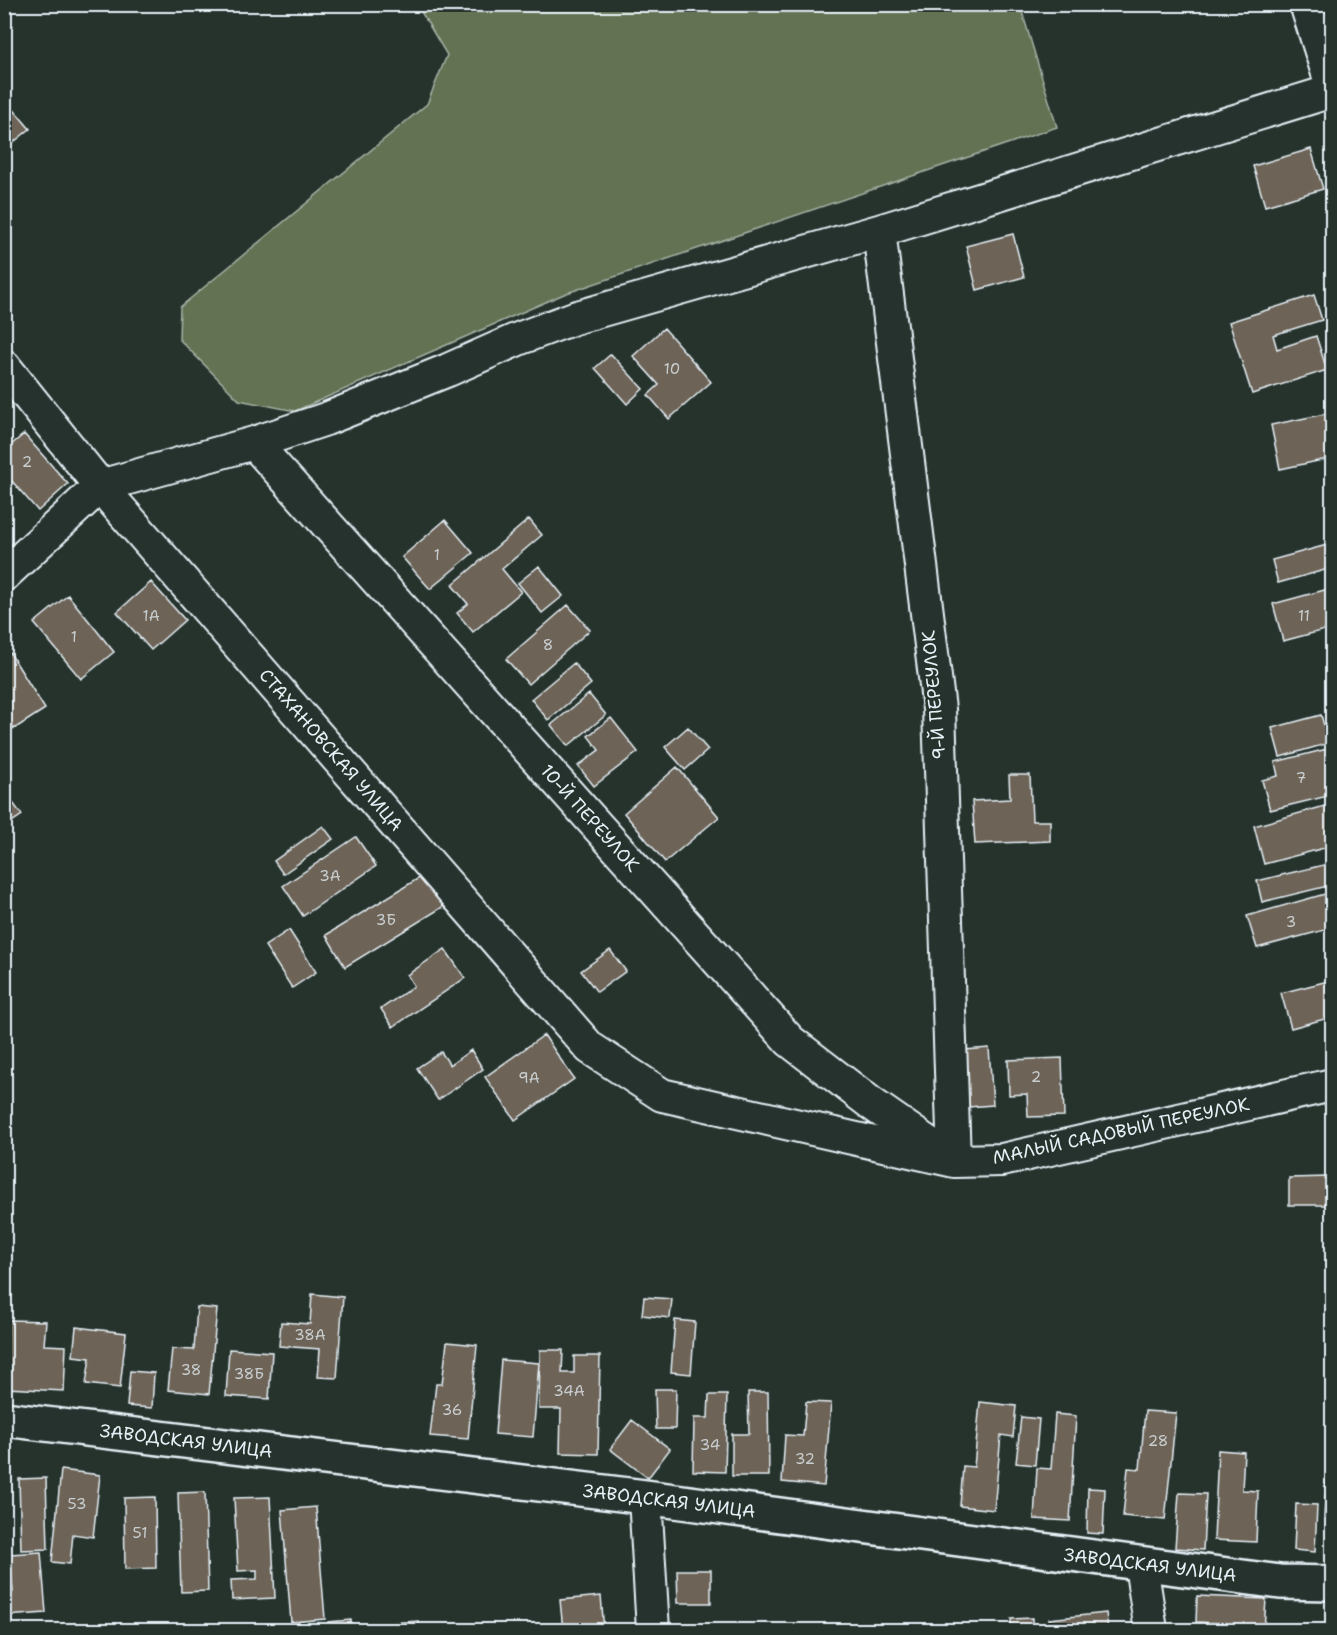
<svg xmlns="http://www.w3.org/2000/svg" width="1337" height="1635" viewBox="0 0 1337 1635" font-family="'Shantell Sans',sans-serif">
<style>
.green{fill:#637253;stroke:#a6b2a6;stroke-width:1.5}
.building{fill:#6d6357;stroke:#e8f1f8;stroke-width:1.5}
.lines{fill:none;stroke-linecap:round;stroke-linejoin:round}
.street-casing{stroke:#e8f1f8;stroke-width:36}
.secondary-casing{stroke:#e8f1f8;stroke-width:38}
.street{stroke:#26332d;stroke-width:32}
.secondary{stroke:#26332d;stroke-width:33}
.labels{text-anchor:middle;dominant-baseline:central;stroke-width:5;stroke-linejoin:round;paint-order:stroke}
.number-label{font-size:15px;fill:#c9ced0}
.street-label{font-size:18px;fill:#e8f1f8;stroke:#26332d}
</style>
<rect width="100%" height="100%" fill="#26332d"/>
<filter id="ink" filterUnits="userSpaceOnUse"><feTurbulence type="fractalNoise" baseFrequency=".0167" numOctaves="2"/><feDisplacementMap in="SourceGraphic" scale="12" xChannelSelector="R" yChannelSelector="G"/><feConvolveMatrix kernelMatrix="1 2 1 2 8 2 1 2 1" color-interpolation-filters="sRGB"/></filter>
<g filter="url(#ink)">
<path class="green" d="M 417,5 L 1020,5 L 1057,127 L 564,294 L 295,411 L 239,400 L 179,339 L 180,307 L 427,104 L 447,55 Z"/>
<path class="building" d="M 4,98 L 30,129 L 4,150 Z
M 1311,149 L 1323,189 L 1265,206 L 1253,166 Z
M 1013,234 L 1024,277 L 977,290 L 966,246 Z
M 1314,295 L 1322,320 L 1273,335 L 1277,349 L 1316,336 L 1327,370 L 1252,394 L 1229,322 Z
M 664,328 L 711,382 L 669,419 L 648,395 L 659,385 L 633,356 Z
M 611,354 L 643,389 L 627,404 L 595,368 Z
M 1330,413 L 1332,425 L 1332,458 L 1280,469 L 1271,425 Z
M 24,434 L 68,484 L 38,511 L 4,472 L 4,451 Z
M 529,519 L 542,535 L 502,569 L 521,592 L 473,632 L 457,613 L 468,604 L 452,585 Z
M 445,520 L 473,553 L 430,589 L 402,557 Z
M 1327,545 L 1332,568 L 1278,583 L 1272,560 Z
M 539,566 L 563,596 L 542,613 L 518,583 Z
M 151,582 L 185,620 L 151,650 L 117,612 Z
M 1332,588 L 1332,628 L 1283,641 L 1273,604 Z
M 68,595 L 114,652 L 81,679 L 34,623 Z
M 568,605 L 590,630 L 528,684 L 506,659 Z
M 10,653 L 45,709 L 14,729 L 4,715 L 4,657 Z
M 574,663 L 591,684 L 548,720 L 531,699 Z
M 589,694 L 606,715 L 568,746 L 551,725 Z
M 1321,715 L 1329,743 L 1280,757 L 1272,728 Z
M 611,718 L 638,752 L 594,786 L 578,766 L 599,750 L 588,736 Z
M 688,727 L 708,750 L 685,770 L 665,747 Z
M 1331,748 L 1332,795 L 1270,810 L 1262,780 L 1278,776 L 1275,762 Z
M 677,767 L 719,817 L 665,862 L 624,813 Z
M 1009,775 L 1030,775 L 1032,821 L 1050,821 L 1050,841 L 975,844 L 972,801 L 1010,799 Z
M 4,791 L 22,815 L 4,827 Z
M 1332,804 L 1332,846 L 1264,864 L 1254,826 Z
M 323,826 L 333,839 L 283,874 L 274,861 Z
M 356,837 L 376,866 L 303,916 L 283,886 Z
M 1328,864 L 1332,885 L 1262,902 L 1257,881 Z
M 427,873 L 446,905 L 345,967 L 326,935 Z
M 1332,892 L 1332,928 L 1257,948 L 1247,916 Z
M 289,930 L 316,972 L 292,988 L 265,946 Z
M 445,949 L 465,978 L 393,1027 L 381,1009 L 414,986 L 407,975 Z
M 610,950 L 626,971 L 597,992 L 581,971 Z
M 1332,980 L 1332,1017 L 1291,1028 L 1281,993 Z
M 544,1035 L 574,1079 L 515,1120 L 485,1077 Z
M 989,1048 L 993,1105 L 968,1107 L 965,1050 Z
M 471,1050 L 483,1069 L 438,1100 L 417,1068 L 441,1052 L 450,1065 Z
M 1062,1058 L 1064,1116 L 1028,1117 L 1027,1094 L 1009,1095 L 1008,1060 Z
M 1329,1177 L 1330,1205 L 1289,1205 L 1289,1178 Z
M 312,1294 L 343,1297 L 337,1378 L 318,1377 L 320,1349 L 279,1346 L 281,1322 L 310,1324 Z
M 644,1297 L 672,1299 L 670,1318 L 642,1315 Z
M 197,1307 L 217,1309 L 209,1394 L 168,1390 L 172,1349 L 194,1350 Z
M 8,1320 L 46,1321 L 44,1345 L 66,1346 L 64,1391 L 6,1388 Z
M 675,1320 L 695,1322 L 691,1374 L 671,1372 Z
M 76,1327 L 126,1333 L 120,1388 L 86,1384 L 90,1358 L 73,1356 Z
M 447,1342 L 477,1345 L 468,1439 L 430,1436 L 436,1384 L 442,1384 Z
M 229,1349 L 272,1352 L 269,1399 L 226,1396 Z
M 540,1350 L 563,1350 L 562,1373 L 574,1373 L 574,1356 L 600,1356 L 598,1454 L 560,1453 L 561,1409 L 539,1409 Z
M 501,1360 L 539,1363 L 533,1437 L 495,1434 Z
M 130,1371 L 154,1373 L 152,1408 L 127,1406 Z
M 655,1389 L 676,1389 L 675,1429 L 656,1429 Z
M 748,1392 L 768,1392 L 769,1476 L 732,1476 L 732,1434 L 749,1434 Z
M 709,1395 L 727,1395 L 725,1472 L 693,1471 L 694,1418 L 708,1418 Z
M 806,1402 L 831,1403 L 824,1486 L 782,1482 L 785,1435 L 803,1436 Z
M 980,1402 L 1016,1406 L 1013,1437 L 1001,1435 L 994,1510 L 960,1506 L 963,1466 L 974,1467 Z
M 1145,1411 L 1176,1413 L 1165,1520 L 1123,1516 L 1128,1468 L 1140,1469 Z
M 1055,1414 L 1076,1416 L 1070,1521 L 1034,1519 L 1037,1468 L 1051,1469 Z
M 1021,1417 L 1039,1419 L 1035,1465 L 1016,1463 Z
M 632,1420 L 670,1449 L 648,1478 L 610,1449 Z
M 1218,1450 L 1244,1452 L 1242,1490 L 1258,1491 L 1256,1542 L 1214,1540 Z
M 61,1470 L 100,1475 L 93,1537 L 73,1534 L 70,1564 L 52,1562 Z
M 1327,1472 L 1332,1472 L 1332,1518 L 1324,1518 Z
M 46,1478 L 48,1549 L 21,1550 L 19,1479 Z
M 1088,1488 L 1105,1489 L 1103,1534 L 1087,1533 Z
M 205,1492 L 208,1591 L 181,1592 L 178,1493 Z
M 1179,1493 L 1206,1494 L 1203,1550 L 1175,1548 Z
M 155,1497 L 156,1568 L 125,1569 L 124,1498 Z
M 270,1497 L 275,1598 L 232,1600 L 231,1580 L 257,1579 L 257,1570 L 238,1571 L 234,1498 Z
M 1296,1504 L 1317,1505 L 1315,1552 L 1294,1550 Z
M 4,1506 L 7,1506 L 6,1554 L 4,1554 Z
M 316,1507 L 325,1619 L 291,1622 L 282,1510 Z
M 41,1552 L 46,1613 L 6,1616 L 4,1592 L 13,1592 L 10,1554 Z
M 677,1570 L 711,1570 L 711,1603 L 678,1603 Z
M 601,1596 L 604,1630 L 563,1630 L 560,1600 Z
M 1197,1596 L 1266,1599 L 1264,1630 L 1229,1630 L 1229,1624 L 1196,1622 Z
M 1106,1613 L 1108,1630 L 1050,1630 L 1049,1619 Z
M 1032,1618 L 1032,1630 L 1011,1630 L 1011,1619 Z
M 351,1620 L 352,1630 L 329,1630 L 328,1622 Z
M 419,1621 L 419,1630 L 360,1630 L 360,1625 Z"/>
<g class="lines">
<g class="street-casing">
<path id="street" d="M 1306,4 L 1332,86
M 879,231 L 939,709 L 954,1161
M 4,366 L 100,486 L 590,1048 L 662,1095 L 954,1161 L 1002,1160 L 1332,1085
M 254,443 L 790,1041 L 872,1104 L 941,1152
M 4,575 L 100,486 L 254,443 L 326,419 L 448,370 L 518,339 L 574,318 L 879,231 L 1332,91
M 645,1497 L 653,1630
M 1141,1565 L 1151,1630"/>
</g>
<g class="secondary-casing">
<path id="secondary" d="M 4,1419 L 645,1497 L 1280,1582 L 1332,1583"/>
</g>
<use href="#street" class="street"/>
<use href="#secondary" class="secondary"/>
</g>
</g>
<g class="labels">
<g class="number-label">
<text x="672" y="369">10</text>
<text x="27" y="462">2</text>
<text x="437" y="555">1</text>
<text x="151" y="616">1А</text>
<text x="1304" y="616">11</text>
<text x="74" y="637">1</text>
<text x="548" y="645">8</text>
<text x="1301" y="778">7</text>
<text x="330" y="876">3А</text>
<text x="386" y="920">3Б</text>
<text x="1291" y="922">3</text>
<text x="1036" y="1077">2</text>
<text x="529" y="1078">9А</text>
<text x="310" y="1335">38А</text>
<text x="191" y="1370">38</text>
<text x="249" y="1374">38Б</text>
<text x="569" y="1391">34А</text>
<text x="452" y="1410">36</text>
<text x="1158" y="1441">28</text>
<text x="710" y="1445">34</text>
<text x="805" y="1459">32</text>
<text x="77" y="1504">53</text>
<text x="140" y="1533">51</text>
</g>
<g class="street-label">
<text transform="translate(934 695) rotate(-95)">9-Й ПЕРЕУЛОК</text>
<text transform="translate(331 750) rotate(49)">СТАХАНОВСКАЯ УЛИЦА</text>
<text transform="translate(590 818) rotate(48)">10-Й ПЕРЕУЛОК</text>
<text transform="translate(1121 1131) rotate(-12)">МАЛЫЙ САДОВЫЙ ПЕРЕУЛОК</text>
<text transform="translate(186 1441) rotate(7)">ЗАВОДСКАЯ УЛИЦА</text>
<text transform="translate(669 1501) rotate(7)">ЗАВОДСКАЯ УЛИЦА</text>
<text transform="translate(1150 1565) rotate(7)">ЗАВОДСКАЯ УЛИЦА</text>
</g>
</g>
<rect width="1337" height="1635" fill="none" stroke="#26332d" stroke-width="24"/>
<rect x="12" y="12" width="1313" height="1611" fill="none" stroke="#e8f1f8" stroke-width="2" filter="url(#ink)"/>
</svg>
